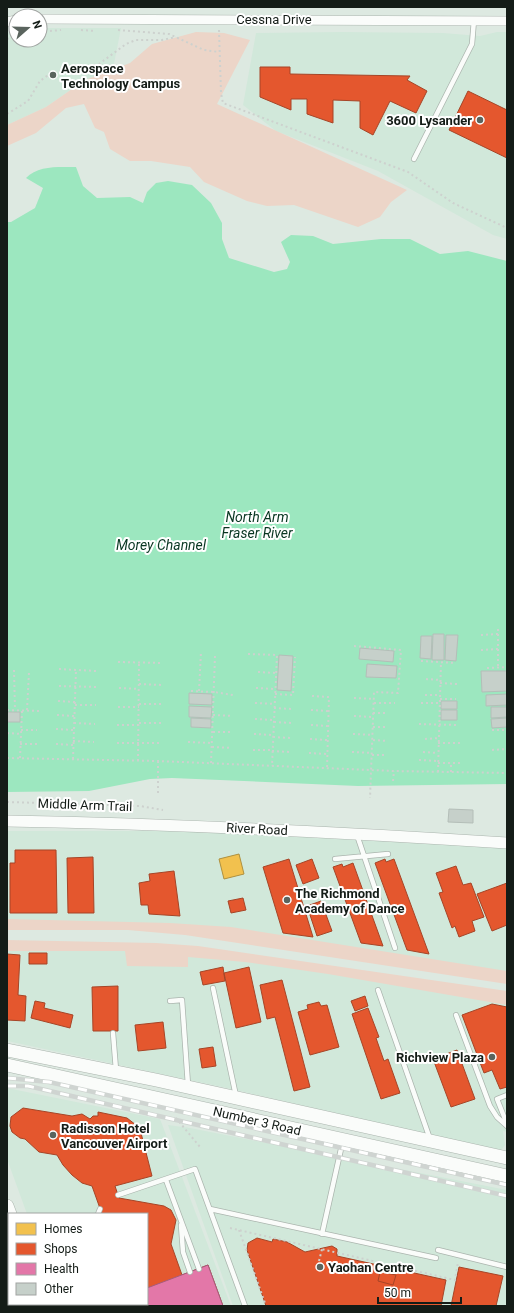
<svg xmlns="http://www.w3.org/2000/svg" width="514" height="1313" viewBox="0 0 514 1313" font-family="Roboto,sans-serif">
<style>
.built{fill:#d1e8da}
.green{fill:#ecd5c8}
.water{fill:#9ce7bf}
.homes{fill:#f2c14e;stroke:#af903e}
.shops{fill:#e4572e;stroke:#a64527}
.health{fill:#e377a8;stroke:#a55c7c}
.building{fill:#c6d0ca;stroke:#b4beb8}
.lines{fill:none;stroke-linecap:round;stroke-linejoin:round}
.service-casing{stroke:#abb5ae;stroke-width:6}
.minor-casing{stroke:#abb5ae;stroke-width:10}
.tertiary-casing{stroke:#abb5ae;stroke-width:12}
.secondary-casing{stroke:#abb5ae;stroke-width:14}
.path{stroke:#cdd1ce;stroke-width:2;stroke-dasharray:2 3;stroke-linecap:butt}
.service{stroke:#fafcfa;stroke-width:4.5}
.minor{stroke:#fafcfa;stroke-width:9}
.tertiary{stroke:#fafcfa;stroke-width:11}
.secondary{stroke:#fafcfa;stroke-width:13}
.rail-casing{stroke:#cfd4d1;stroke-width:4.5}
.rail{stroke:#fff;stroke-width:3;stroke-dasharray:9;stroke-linecap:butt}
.poi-dot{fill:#5a645e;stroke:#fff;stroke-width:1.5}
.labels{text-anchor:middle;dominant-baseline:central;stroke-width:4;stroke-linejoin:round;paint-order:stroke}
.street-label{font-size:13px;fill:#141c17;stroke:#fff}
.poi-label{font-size:13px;font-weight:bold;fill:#141c17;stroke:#fff;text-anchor:start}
.water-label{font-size:14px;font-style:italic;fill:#083621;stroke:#fff}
</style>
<rect width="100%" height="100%" fill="#dde9e1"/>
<path class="built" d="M 40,28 L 121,28 L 113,69 L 85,80 L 46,107 L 7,125 L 7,33 L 16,30 L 16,40 L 40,40 Z
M 342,32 L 443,33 L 480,36 L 497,32 L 507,32 L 507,239 L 493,235 L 378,171 L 276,131 L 243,105 L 256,33 Z
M 7,831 L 157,831 L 212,832 L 507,848 L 507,975 L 310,943 L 7,921 Z
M 54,944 L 241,958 L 507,1003 L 507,1132 L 503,1131 L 505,1145 L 502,1149 L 495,1150 L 236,1090 L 7,1041 L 7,947 Z
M 7,1088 L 160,1119 L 231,1306 L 59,1306 L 59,1304 L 147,1304 L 147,1214 L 27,1214 L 7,1159 Z
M 168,1125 L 190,1128 L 507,1190 L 507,1306 L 233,1306 Z"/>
<path class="green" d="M 196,32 L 224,33 L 250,40 L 217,104 L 407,190 L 391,202 L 380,217 L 358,227 L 294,205 L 267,206 L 247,201 L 204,182 L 190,167 L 151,161 L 130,161 L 110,149 L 104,132 L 95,128 L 84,104 L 66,108 L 36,133 L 7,146 L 7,125 L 46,107 L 85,80 L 130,63 L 152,44 Z
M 7,919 L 170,923 L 231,927 L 507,971 L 507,984 L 185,935 L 128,930 L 7,930 Z
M 7,940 L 156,943 L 198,946 L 507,991 L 507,1005 L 328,974 L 245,962 L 188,957 L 188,967 L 127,966 L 125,951 L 7,951 Z"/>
<path class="water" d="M 76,167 L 83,186 L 97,198 L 130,197 L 143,203 L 147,192 L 156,183 L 168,181 L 192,185 L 211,203 L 222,223 L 222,239 L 229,258 L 274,272 L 287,269 L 290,262 L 281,242 L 291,235 L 313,236 L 333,244 L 381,239 L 410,239 L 440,254 L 468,251 L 507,261 L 507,784 L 358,786 L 172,778 L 150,779 L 89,791 L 7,792 L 7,222 L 11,222 L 35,208 L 43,188 L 26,178 C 38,165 59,167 76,167 Z"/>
<path class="homes" d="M 239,854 L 244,874 L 224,879 L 219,859 Z
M 7,1273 L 9,1278 L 9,1293 L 7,1294 Z"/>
<path class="shops" d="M 260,67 L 290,67 L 290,74 L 410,76 L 407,80 L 427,91 L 416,113 L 390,101 L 373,135 L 360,128 L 360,101 L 333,100 L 333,123 L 307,114 L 307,99 L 291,99 L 291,110 L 260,97 Z
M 468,91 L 507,110 L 507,158 L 449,130 Z
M 15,850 L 56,850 L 57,913 L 10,913 L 10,863 L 15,863 Z
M 93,857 L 94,913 L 68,913 L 67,858 Z
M 289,859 L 313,937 L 283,933 L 263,867 Z
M 312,859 L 319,878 L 303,884 L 296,865 Z
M 385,859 L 386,862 L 394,859 L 429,954 L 407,950 L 375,863 Z
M 353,863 L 383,946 L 361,943 L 333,867 L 342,864 L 343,867 Z
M 456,866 L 463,885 L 471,883 L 484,917 L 472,921 L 475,931 L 459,937 L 455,926 L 452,928 L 439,893 L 443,892 L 436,873 Z
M 174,871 L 180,916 L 149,914 L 148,905 L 141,905 L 139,883 L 150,881 L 149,874 Z
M 507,883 L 507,925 L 492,931 L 477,894 Z
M 243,898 L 246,910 L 231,913 L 228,901 Z
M 321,901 L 332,931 L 317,936 L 307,906 Z
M 29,953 L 47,953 L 47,964 L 29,964 Z
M 7,954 L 20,955 L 18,995 L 26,996 L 25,1021 L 7,1020 Z
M 223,967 L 225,981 L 203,985 L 200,972 Z
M 249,967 L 261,1022 L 236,1028 L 224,973 Z
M 282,980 L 310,1087 L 294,1091 L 275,1017 L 267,1019 L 260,985 Z
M 118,986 L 118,1031 L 93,1031 L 92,987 Z
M 365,996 L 368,1006 L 355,1011 L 351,1001 Z
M 35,1001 L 45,1003 L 44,1008 L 73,1015 L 70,1028 L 31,1018 Z
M 319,1002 L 321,1006 L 327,1005 L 339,1047 L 310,1055 L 298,1012 L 308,1009 L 307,1005 Z
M 492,1004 L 507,1007 L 507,1087 L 500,1089 L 492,1070 L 484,1073 L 462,1015 Z
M 368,1008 L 379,1037 L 376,1038 L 384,1061 L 388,1059 L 400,1093 L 381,1099 L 352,1014 Z
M 163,1022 L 166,1048 L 138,1051 L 135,1025 Z
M 213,1047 L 216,1066 L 202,1068 L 199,1049 Z
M 457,1050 L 475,1099 L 451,1107 L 433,1059 Z
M 23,1108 L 72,1116 L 82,1114 L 90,1119 L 93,1116 L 98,1116 L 98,1112 L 127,1118 L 136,1125 L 141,1133 L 152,1176 L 115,1186 L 119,1198 L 164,1206 L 171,1210 L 176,1220 L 171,1244 L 182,1275 L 208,1265 L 223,1306 L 96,1306 L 102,1304 L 147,1304 L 147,1214 L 102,1214 L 92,1186 L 82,1183 L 72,1175 L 63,1165 L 57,1155 L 39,1152 L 25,1139 L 20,1138 L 12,1132 L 10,1126 L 11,1117 Z
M 257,1238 L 272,1242 L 273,1239 L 287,1242 L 305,1252 L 332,1246 L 337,1249 L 337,1256 L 446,1280 L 441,1306 L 266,1306 L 247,1250 L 248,1243 Z
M 459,1267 L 503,1276 L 496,1306 L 451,1306 Z
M 380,1272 L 396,1275 L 393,1285 L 378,1281 Z
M 9,1293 L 9,1304 L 17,1304 L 17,1306 L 7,1306 L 7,1294 Z"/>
<path class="health" d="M 208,1265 L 223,1306 L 96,1306 L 102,1304 L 147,1304 L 147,1288 Z"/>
<path class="building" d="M 433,634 L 444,634 L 444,660 L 432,660 Z
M 446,635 L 458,635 L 456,661 L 445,660 Z
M 421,636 L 432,636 L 431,659 L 420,658 Z
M 360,648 L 394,651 L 393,662 L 359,659 Z
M 279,655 L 293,656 L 291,691 L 277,690 Z
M 367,664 L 397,666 L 396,678 L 366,677 Z
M 481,671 L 507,671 L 507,691 L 482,692 Z
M 189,693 L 212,694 L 212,705 L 189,704 Z
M 507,694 L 507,705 L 486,706 L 486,695 Z
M 441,701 L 457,701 L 457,709 L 441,709 Z
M 189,706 L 212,707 L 211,718 L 189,717 Z
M 491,707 L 507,707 L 507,717 L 491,718 Z
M 441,710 L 457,710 L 457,720 L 441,720 Z
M 7,712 L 20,712 L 20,722 L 7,722 Z
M 191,718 L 211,719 L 211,728 L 191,727 Z
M 507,718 L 507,727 L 492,728 L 491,719 Z
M 449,809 L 473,810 L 473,823 L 448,822 Z"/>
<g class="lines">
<g class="service-casing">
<path id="service" d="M 414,159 L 472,44 L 474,20
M 357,835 L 395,948
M 335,859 L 388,854
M 213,988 L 236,1096
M 378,990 L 430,1139
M 170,1001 L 182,1000 L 188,1085
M 456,1015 L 490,1106 L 497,1117 L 507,1126
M 113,1033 L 116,1070
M 507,1095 L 497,1099 L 507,1124
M 195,1169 L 245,1306
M 166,1180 L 199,1269
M 118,1195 L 195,1169
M 210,1209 L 436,1258
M 98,1214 L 100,1209
M 181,1225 L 183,1252 L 190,1272
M 322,1234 L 343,1140
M 438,1250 L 507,1267
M 87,1304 L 88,1306"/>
</g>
<g class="minor-casing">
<path id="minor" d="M 40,19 L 507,21
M 7,22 L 16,20"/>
</g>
<g class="tertiary-casing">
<path id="tertiary" d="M 7,821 C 174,824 340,832 507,843"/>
</g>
<g class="secondary-casing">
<path id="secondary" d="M 7,1050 L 156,1080 L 507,1158
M 7,1065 L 507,1176
M 7,1206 L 10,1214
M 42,1304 L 43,1306"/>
</g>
<path class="path" d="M 81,30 L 95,31
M 118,30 L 169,34 L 204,50 L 219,52
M 219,30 L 221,93 L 223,103 L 408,172 L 453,203 L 507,228
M 40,32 L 61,30
M 7,39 L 16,36
M 7,114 L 28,101 L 40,81 L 51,73 L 99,64 L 126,44 L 136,40 L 162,40 L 176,37
M 498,629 L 498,667
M 481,635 L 498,634
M 354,646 L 401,650 L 398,693 L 374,692 L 370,798
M 481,650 L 498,649
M 248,654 L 277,655 L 272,766
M 421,661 L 456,663
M 118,662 L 163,663
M 487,668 L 507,667
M 59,669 L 96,671
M 14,670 L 15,710
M 258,672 L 276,673
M 426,679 L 440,680
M 440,683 L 457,684
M 139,684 L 162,685
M 59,686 L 96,687
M 119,688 L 139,689
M 256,688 L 275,689
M 191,691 L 214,692 L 233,695
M 199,691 L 201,652
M 275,694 L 293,695 L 295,657
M 425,695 L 440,695
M 312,696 L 329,697 L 327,769
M 354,698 L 374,699
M 440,699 L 456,699
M 58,701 L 75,702
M 255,703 L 275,704
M 374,703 L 395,703
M 421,703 L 440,703
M 139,704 L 162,704
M 75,705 L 96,705
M 118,707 L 139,707
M 274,708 L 292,709
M 7,710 L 39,711
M 27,710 L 29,672
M 311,710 L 328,711
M 373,713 L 388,713
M 57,715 L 74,716
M 213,715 L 233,716
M 354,716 L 373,717
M 255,719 L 274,720
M 274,722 L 292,723
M 74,723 L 95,724
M 139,723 L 162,723
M 419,724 L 456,725
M 117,725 L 138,725
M 311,725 L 328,726
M 373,727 L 387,727
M 56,729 L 73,730
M 21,730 L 37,730
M 492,730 L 507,730
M 213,732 L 232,732
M 7,733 L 21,734
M 254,734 L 273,735
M 353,734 L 373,735
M 273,737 L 291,738
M 310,739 L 327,740
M 425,739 L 439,738
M 373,740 L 387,741
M 73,741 L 94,742
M 188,742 L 212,743
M 117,743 L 161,743
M 438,743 L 462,743
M 20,744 L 37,744
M 56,744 L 73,745
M 212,747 L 232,748
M 253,750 L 272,750
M 492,750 L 507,749
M 272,751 L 290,752
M 352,752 L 372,753
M 423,752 L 438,753
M 309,753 L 327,754
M 372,755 L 387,755
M 7,758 L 158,761 L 394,771 L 507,773
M 20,758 L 22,711
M 73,759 L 76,670
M 419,760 L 438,761
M 138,761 L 139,663
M 158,761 L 158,793
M 211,763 L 215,656
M 438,763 L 462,763
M 438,772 L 441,662
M 451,772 L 451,763
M 393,781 L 394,771
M 7,802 L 140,806 L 163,810
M 176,1118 L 200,1147
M 230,1228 L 455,1280 L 458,1262
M 239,1230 L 266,1306
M 319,1261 L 322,1249"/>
<use href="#service" class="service"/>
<use href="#minor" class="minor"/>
<use href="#tertiary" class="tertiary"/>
<use href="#secondary" class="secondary"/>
<g class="rail-casing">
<path id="rail" d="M 7,1078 L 49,1082 L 507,1185
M 7,1086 L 28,1086 L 507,1196"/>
</g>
<use href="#rail" class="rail"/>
</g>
<g class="poi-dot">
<circle cx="53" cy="75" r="4"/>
<circle cx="480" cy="120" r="4"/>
<circle cx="287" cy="900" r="4"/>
<circle cx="492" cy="1057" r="4"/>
<circle cx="53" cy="1135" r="4"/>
<circle cx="320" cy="1267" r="4"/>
</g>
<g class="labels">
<g class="street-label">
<text x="274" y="19">Cessna Drive</text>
<text transform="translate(85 805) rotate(2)">Middle Arm Trail</text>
<text transform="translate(257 829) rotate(3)">River Road</text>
<text transform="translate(257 1121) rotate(13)">Number 3 Road</text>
</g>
<g class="poi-label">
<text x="61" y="68">Aerospace<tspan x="61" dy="15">Technology Campus</tspan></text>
<text x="472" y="120" text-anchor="end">3600 Lysander</text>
<text x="295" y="893">The Richmond<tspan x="295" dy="15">Academy of Dance</tspan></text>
<text x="484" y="1057" text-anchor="end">Richview Plaza</text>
<text x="61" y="1128">Radisson Hotel<tspan x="61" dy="15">Vancouver Airport</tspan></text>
<text x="328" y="1267">Yaohan Centre</text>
</g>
<g class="water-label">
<text x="257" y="517">North Arm<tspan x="257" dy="16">Fraser River</tspan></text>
<text x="161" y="545">Morey Channel</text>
</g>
</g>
<rect width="514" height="1313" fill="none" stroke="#141c17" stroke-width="16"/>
<rect x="8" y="1213" width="140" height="92" fill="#ffffff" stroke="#a1a4a2"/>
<rect x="16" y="1223" width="20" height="12" fill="#f2c14e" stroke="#a1a4a2"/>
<text x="44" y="1233" font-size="12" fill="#141c17">Homes</text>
<rect x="16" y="1243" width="20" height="12" fill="#e4572e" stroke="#a1a4a2"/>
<text x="44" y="1253" font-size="12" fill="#141c17">Shops</text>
<rect x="16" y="1263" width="20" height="12" fill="#e377a8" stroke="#a1a4a2"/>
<text x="44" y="1273" font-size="12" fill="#141c17">Health</text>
<rect x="16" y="1283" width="20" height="12" fill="#c6d0ca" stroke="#a1a4a2"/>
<text x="44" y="1293" font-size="12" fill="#141c17">Other</text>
<g transform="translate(28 28) rotate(70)"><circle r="19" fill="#ffffff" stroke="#a1a4a2"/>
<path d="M0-3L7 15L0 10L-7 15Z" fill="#5a645e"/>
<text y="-6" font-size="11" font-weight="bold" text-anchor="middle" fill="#141c17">N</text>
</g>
<path d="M378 1297v6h83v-6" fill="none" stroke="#141c17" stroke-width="2"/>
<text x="384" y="1297" font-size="12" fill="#141c17" stroke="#ffffff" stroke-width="3" paint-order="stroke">50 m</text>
</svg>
